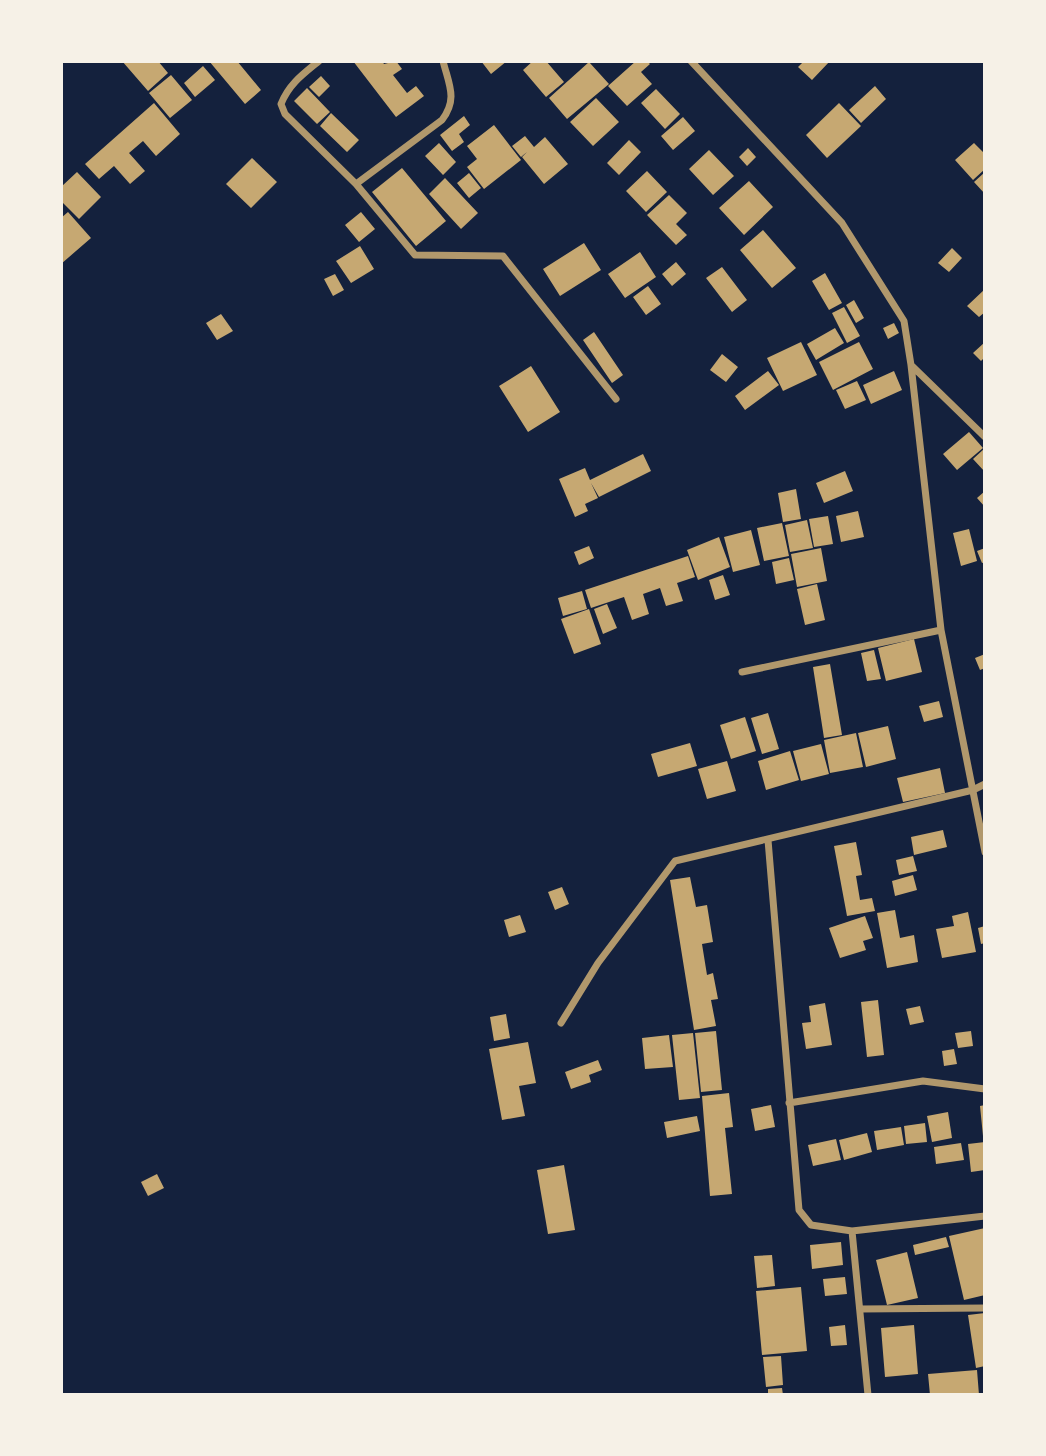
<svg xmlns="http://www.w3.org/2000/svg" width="1046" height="1456" viewBox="0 0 1046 1456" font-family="'Work Sans',sans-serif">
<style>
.building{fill:#c6a872}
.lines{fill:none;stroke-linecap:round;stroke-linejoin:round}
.minor{stroke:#b1986c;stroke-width:7}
</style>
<rect width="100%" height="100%" fill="#14213d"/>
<path class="building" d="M 122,61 L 158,61 L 168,73 L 148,91 Z
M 209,61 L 237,61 L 261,90 L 245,104 Z
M 353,61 L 382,61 L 384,64 L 396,61 L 402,69 L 393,75 L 407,93 L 416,86 L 424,96 L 396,117 Z
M 481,61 L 507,61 L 491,74 Z
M 533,61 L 546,61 L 564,82 L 546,97 L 523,70 Z
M 636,61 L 647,61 L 650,64 L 641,72 L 652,84 L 627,106 L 608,86 Z
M 804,61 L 830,61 L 812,80 L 798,67 Z
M 589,62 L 609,84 L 567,119 L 549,98 Z
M 203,66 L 215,80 L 195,97 L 184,83 Z
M 171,75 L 192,100 L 170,118 L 149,93 Z
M 321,76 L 330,86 L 319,97 L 309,87 Z
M 875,86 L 886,99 L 861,123 L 849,110 Z
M 307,88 L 330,112 L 317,124 L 294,101 Z
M 656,89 L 680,114 L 665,129 L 641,103 Z
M 596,98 L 619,122 L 593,146 L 570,122 Z
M 154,103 L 180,134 L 156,156 L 143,141 L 129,153 L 145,171 L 130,184 L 114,166 L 99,179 L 85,164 Z
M 839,103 L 861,126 L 827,158 L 806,135 Z
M 331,113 L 359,140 L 347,152 L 320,126 Z
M 464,116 L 470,125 L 459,134 L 464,142 L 452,151 L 440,135 Z
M 683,117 L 695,131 L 673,150 L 661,136 Z
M 494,125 L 521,160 L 484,189 L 467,167 L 477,159 L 467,146 Z
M 525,136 L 534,147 L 545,137 L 568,164 L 544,184 L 522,157 L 527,152 L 521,157 L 512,146 Z
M 629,140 L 641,152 L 619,175 L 607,163 Z
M 439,143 L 456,162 L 443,175 L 425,156 Z
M 974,143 L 985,154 L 985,169 L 973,180 L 955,160 Z
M 748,148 L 756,157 L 747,166 L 739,157 Z
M 709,150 L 734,176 L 713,195 L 689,169 Z
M 252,158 L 277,182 L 251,208 L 226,184 Z
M 402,168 L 446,221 L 416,246 L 372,192 Z
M 647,171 L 667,192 L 646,212 L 626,191 Z
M 77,172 L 101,197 L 79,219 L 61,201 L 61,187 Z
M 985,172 L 985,194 L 974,182 Z
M 469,173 L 481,188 L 469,198 L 457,183 Z
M 445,178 L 478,213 L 461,229 L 429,194 Z
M 749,181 L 773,207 L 744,235 L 719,208 Z
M 669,195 L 687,213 L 676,224 L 687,235 L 676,245 L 647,215 Z
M 68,212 L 91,238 L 61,264 L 61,218 Z
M 361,212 L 375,229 L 359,242 L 345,225 Z
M 763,230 L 796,268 L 772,288 L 740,250 Z
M 584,243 L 601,270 L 560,296 L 543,269 Z
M 360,246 L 374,269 L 351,283 L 336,261 Z
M 952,248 L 962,258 L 949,272 L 938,263 Z
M 640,252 L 656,277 L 625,298 L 608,274 Z
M 676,262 L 686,274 L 672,286 L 662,274 Z
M 722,267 L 747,300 L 732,312 L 706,278 Z
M 825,273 L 842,303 L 829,310 L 812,281 Z
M 335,274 L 344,290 L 333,296 L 324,279 Z
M 648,286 L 661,304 L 646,315 L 633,297 Z
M 985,289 L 985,312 L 979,317 L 967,306 Z
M 854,300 L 864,318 L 856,323 L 846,305 Z
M 844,307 L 860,336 L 847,343 L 832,313 Z
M 221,314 L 233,331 L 217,340 L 206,323 Z
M 894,323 L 899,333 L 888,339 L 883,328 Z
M 835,328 L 844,343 L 816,360 L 807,344 Z
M 594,332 L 623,375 L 612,383 L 583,340 Z
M 801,342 L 817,375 L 783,391 L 767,358 Z
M 859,342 L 873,369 L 833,390 L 819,362 Z
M 985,342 L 985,357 L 981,361 L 973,353 Z
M 722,354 L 738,367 L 726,382 L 710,370 Z
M 531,366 L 560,412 L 528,432 L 499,386 Z
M 768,371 L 779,385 L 745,410 L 735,396 Z
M 894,371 L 902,390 L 871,404 L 863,385 Z
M 857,381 L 866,400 L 845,409 L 836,390 Z
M 969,432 L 983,448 L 957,470 L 943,454 Z
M 985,448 L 985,472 L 973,459 Z
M 643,454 L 651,471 L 599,497 L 591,483 L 598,498 L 585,504 L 588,511 L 575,517 L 559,479 L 585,468 L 590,480 Z
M 845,471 L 853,491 L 824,503 L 816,483 Z
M 796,489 L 801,519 L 783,522 L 778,493 Z
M 985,491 L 985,507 L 977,498 Z
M 858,511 L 864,537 L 841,542 L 836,516 Z
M 828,516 L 833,544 L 814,547 L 809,519 Z
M 807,520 L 813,548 L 790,552 L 785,525 Z
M 782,523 L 789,556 L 764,561 L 757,528 Z
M 969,529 L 977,561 L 961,566 L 953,533 Z
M 751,530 L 760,565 L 733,572 L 724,537 Z
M 719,537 L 730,567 L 698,580 L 687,550 Z
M 589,546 L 594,558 L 579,565 L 574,552 Z
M 821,548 L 827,581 L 797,587 L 791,554 Z
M 985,548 L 985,562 L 982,563 L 977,551 Z
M 688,556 L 695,577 L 677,583 L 683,601 L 666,606 L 660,588 L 643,594 L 649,614 L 632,620 L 624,597 L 591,608 L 585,590 Z
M 789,558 L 794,580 L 776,584 L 772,562 Z
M 723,575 L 730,595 L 715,600 L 709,580 Z
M 817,584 L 825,620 L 805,625 L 797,589 Z
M 582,591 L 587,609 L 563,616 L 558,598 Z
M 607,604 L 617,628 L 603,634 L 594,609 Z
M 589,609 L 601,644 L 574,654 L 561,619 Z
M 914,639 L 922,672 L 886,681 L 878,648 Z
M 874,650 L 881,679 L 867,681 L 861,653 Z
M 985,654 L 985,668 L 980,670 L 975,658 Z
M 830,664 L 842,735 L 824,738 L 813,667 Z
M 939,701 L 943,717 L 924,722 L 919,706 Z
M 768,713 L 779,749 L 762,754 L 751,718 Z
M 745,717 L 756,751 L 731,759 L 720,725 Z
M 888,726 L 896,759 L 866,767 L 858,733 Z
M 856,733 L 863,767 L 830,773 L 824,740 Z
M 690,743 L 697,766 L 658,777 L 651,754 Z
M 821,744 L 829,774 L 801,781 L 793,751 Z
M 790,751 L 799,780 L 766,790 L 758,761 Z
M 727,761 L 736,791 L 707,799 L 698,769 Z
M 940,768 L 945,793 L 903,802 L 897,778 Z
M 943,830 L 947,847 L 914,855 L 911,837 Z
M 856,842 L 862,875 L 856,876 L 860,900 L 872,898 L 875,911 L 847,916 L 834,846 Z
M 913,856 L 917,871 L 899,875 L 896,860 Z
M 913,875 L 917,890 L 895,896 L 892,881 Z
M 690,877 L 696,907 L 707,905 L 713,942 L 702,944 L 707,975 L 713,973 L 718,999 L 711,1000 L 716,1026 L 694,1030 L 670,880 Z
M 562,887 L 569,904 L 555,910 L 548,892 Z
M 895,910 L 900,938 L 914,935 L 918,962 L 887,968 L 877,913 Z
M 968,912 L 976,952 L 942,958 L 936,929 L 954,926 L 952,916 Z
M 520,915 L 526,932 L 509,937 L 504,920 Z
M 865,916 L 873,938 L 863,941 L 866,950 L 840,958 L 829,928 Z
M 985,926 L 985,943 L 981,944 L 978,928 Z
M 878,1000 L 884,1055 L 867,1057 L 861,1002 Z
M 825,1003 L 832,1045 L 806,1049 L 802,1023 L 811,1022 L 809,1006 Z
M 920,1006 L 924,1022 L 910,1025 L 906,1009 Z
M 506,1014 L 510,1038 L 494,1041 L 490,1017 Z
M 716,1031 L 722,1090 L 701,1092 L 695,1033 Z
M 971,1031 L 973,1046 L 958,1048 L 955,1033 Z
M 693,1033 L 700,1098 L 679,1100 L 672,1035 Z
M 669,1035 L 673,1067 L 645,1069 L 642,1038 Z
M 528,1042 L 536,1083 L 519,1086 L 525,1116 L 502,1120 L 489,1049 Z
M 954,1049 L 957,1064 L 944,1066 L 942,1051 Z
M 598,1060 L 602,1070 L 589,1075 L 591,1082 L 571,1089 L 565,1072 Z
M 729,1093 L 733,1127 L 725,1128 L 732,1194 L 710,1196 L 702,1096 Z
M 771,1105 L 775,1127 L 755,1131 L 751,1109 Z
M 985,1105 L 985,1136 L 983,1136 L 980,1106 Z
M 948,1112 L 952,1138 L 932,1142 L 927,1116 Z
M 697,1116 L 700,1131 L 667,1138 L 664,1122 Z
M 925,1123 L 927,1142 L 906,1144 L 904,1126 Z
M 901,1127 L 904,1145 L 877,1150 L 874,1131 Z
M 867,1133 L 872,1152 L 844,1160 L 839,1140 Z
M 836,1139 L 841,1160 L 813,1166 L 808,1145 Z
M 985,1142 L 985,1170 L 971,1172 L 968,1144 Z
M 961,1143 L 964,1160 L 936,1164 L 934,1147 Z
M 564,1165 L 575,1230 L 548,1234 L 537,1170 Z
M 157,1174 L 164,1188 L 148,1196 L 141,1182 Z
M 985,1228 L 985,1295 L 964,1300 L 949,1236 Z
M 946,1237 L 949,1247 L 915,1255 L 913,1245 Z
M 841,1242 L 843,1265 L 812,1269 L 810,1245 Z
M 907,1252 L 918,1298 L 887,1305 L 876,1260 Z
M 772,1255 L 775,1286 L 757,1288 L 754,1256 Z
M 845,1277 L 847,1294 L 825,1296 L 823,1279 Z
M 801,1287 L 807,1351 L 762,1355 L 756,1291 Z
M 985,1313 L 985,1366 L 976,1368 L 968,1315 Z
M 845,1325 L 847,1345 L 831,1346 L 829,1327 Z
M 914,1325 L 918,1374 L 885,1377 L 881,1328 Z
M 781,1356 L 783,1385 L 766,1387 L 763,1357 Z
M 977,1370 L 979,1395 L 930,1395 L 928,1374 Z
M 782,1388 L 783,1395 L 768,1395 L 768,1389 Z"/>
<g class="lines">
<path class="minor" d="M 319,61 C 303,74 289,84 281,104 L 285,114 L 356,184 L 442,120 C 458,99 449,85 443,61
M 691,61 L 842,223 L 904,321 L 911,365 L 985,437
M 356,184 L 415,255 L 503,256 L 616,399
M 911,365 L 941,630 L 985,852
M 742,672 L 941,630
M 768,840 L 799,1210 L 811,1225 L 852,1231
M 561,1023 L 598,963 L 675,861 L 973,790 L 985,784
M 789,1103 L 923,1081 L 985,1089
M 860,1309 L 985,1308
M 868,1395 L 852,1231 L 985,1216"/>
</g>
<rect width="1046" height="1456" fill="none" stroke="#f6f1e7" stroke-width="126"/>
</svg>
